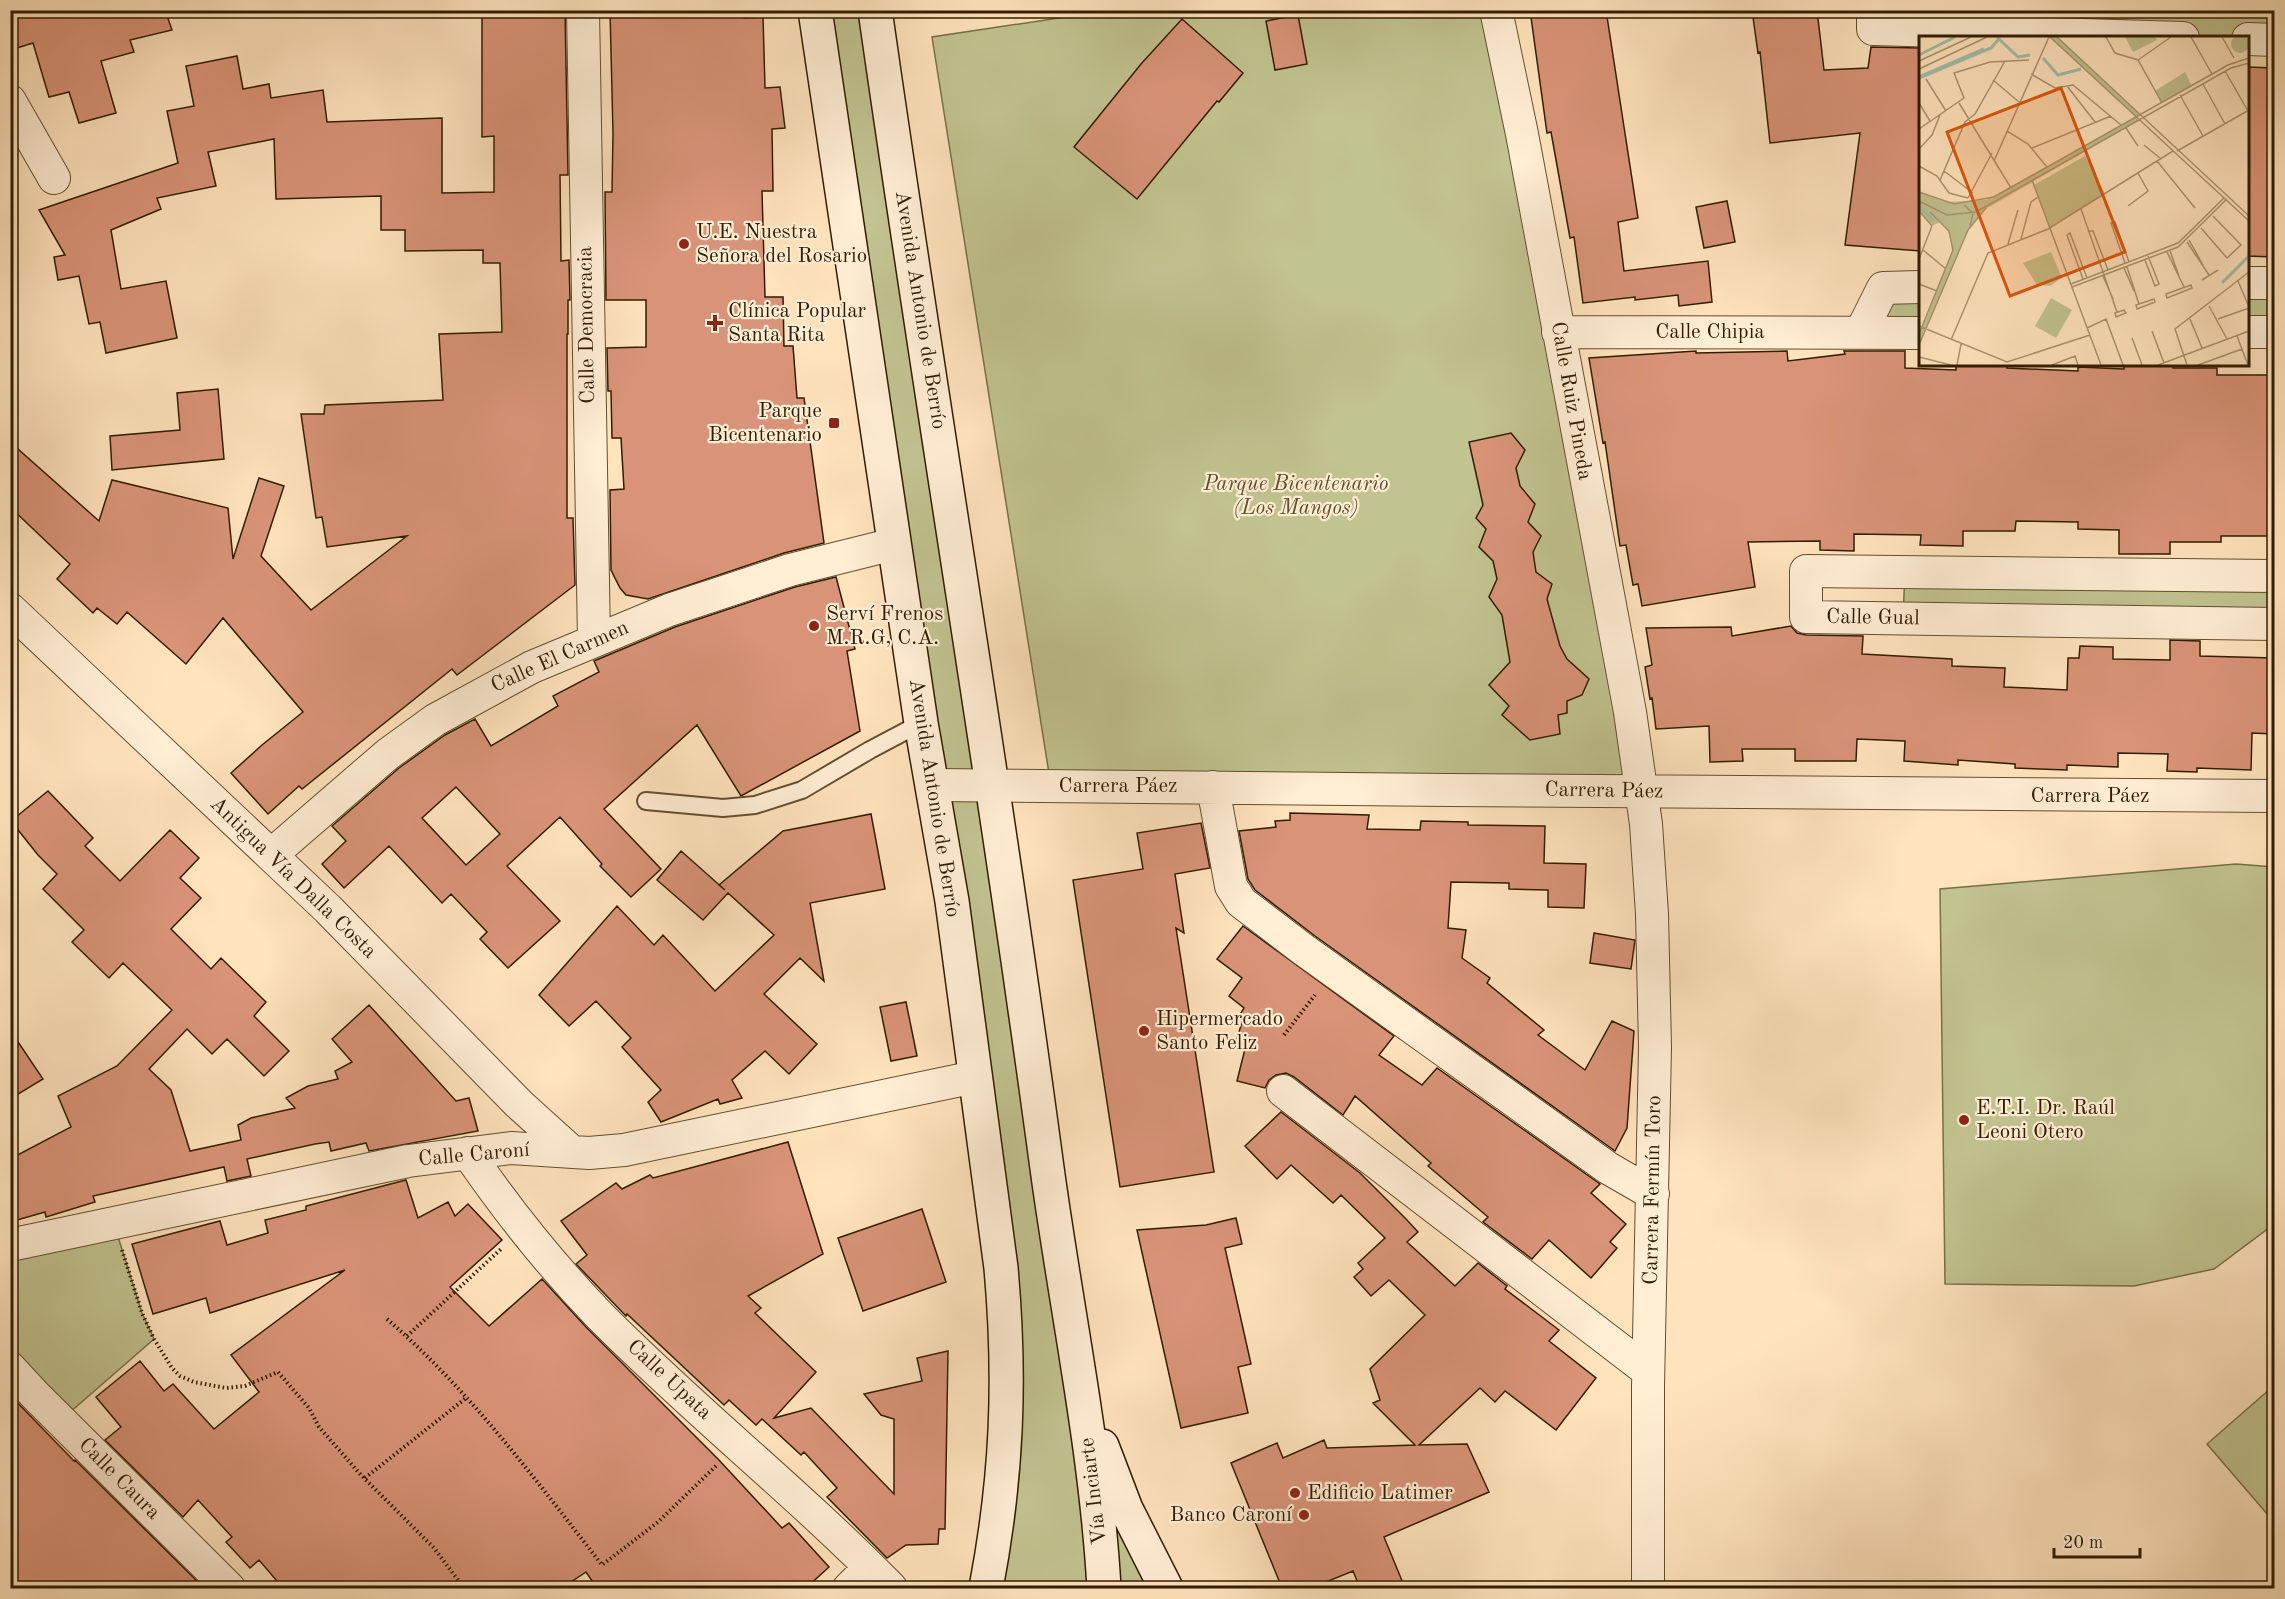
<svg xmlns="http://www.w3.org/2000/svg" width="2285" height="1599" viewBox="0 0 2285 1599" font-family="'Old Standard TT',serif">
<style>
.green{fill:#c1c390;stroke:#797048;stroke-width:1.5}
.building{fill:#d99378;stroke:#311d00;stroke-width:1.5;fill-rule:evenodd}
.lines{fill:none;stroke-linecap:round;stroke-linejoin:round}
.lane-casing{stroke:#644e2f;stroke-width:20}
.street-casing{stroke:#644e2f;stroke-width:34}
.secondary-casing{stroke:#311d00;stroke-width:36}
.path{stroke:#311d00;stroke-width:4;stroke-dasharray:1.5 3;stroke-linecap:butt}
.lane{stroke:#ffedd4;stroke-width:16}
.street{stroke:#ffedd4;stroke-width:32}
.secondary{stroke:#ffedd4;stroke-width:33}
.poi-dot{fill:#8f2418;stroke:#ffedd4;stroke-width:2}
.labels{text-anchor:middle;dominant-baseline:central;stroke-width:4.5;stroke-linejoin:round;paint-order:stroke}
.poi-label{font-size:21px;fill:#311d00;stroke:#ffedd4;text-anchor:start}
.street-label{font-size:21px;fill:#311d00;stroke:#ffedd4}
.park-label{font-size:21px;font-style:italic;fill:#5c4f2b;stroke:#ffedd4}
.inset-river{fill:none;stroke:#a1bfab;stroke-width:3}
.inset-road{fill:none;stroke:#ad9471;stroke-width:1.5}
.view{fill:#df560b;fill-opacity:0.15;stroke:#df560b;stroke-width:3}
.inset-edge{fill:none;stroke:#311d00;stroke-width:3}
</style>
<rect width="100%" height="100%" fill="#ffe3bd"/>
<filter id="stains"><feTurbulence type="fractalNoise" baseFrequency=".00333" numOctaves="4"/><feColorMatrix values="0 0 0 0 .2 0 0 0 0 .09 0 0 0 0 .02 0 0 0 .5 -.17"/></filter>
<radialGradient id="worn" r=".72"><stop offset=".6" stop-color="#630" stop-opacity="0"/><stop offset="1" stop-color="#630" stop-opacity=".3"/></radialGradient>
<path class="green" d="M 1112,10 L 1193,11 L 1194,14 L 1217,10 L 1496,11 L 1641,792 L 1051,786 L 932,37 Z
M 1873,10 L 2274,11 L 2274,40 L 2248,38 L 1873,29 Z
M 815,11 L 875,11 L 1082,1393 L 1166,1588 L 986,1588 L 1007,1379 Z
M 2248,283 L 2274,283 L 2274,332 L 2248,332 Z
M 1920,287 L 1920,333 L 1861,332 L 1887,288 Z
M 1905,572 L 2274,576 L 2274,624 L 1903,618 Z
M 2236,864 L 2274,867 L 2274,1224 L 2214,1269 L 2134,1286 L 1945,1284 L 1940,889 Z
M 114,1224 L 142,1313 L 154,1339 L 61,1420 L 11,1368 L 10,1245 Z
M 2270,1389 L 2274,1394 L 2274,1522 L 2207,1444 Z"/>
<path class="building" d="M 10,10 L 165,10 L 172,30 L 130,40 L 134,52 L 101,61 L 116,113 L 79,123 L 69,92 L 49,97 L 33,43 L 17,48 Z
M 482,10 L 565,10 L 568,175 L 560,175 L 561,261 L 569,260 L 570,300 L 568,300 L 568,334 L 567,334 L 567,518 L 573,518 L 575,585 L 457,675 L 452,669 L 302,789 L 299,786 L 268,814 L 231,773 L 262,745 L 303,712 L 223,618 L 186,664 L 127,612 L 117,624 L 97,608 L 93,613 L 57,579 L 70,564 L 10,507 L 10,442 L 99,521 L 112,480 L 228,508 L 233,559 L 259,478 L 284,486 L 261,556 L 311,610 L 407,536 L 327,547 L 322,517 L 316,518 L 301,414 L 324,414 L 325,405 L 443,400 L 439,334 L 502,332 L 500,263 L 483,263 L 483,250 L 405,251 L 405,230 L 381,230 L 381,196 L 276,199 L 274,139 L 208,152 L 216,186 L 157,198 L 161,209 L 111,230 L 121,289 L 166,281 L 177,338 L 106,353 L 100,322 L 89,324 L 79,276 L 58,280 L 54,257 L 65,255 L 39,210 L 178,163 L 167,111 L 194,106 L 186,66 L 237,56 L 243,89 L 269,84 L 271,98 L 323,90 L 327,122 L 442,118 L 442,193 L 494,192 L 494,136 L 482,137 Z
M 610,10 L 744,10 L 744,18 L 763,17 L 765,88 L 780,87 L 785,128 L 772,129 L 773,191 L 762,191 L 765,297 L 783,297 L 784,346 L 793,346 L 797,398 L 804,398 L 824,543 L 784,553 L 648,599 L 626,595 L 620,588 L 611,570 L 610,490 L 624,489 L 621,438 L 612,438 L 611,391 L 608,391 L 607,348 L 646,347 L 646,300 L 606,300 L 605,192 L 612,192 L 613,133 Z
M 1530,10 L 1606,10 L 1638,218 L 1618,222 L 1624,271 L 1708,261 L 1712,302 L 1679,306 L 1678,295 L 1635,300 L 1635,297 L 1583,303 L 1574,237 L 1570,238 L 1551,132 L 1547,133 Z
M 1752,10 L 1817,10 L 1824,70 L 1868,68 L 1871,47 L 1920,48 L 1920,251 L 1845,245 L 1860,133 L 1770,143 L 1760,52 L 1758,53 Z
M 1298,15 L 1307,64 L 1275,70 L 1266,21 Z
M 1182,19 L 1243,73 L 1219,102 L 1217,101 L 1137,199 L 1074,147 L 1141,64 Z
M 2247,67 L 2274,68 L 2274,257 L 2247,256 Z
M 1727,201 L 1735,242 L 1704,248 L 1696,207 Z
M 1696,351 L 1696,353 L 1787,351 L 1788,361 L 1845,354 L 1844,351 L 1905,351 L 1905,368 L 1956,370 L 1956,364 L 2008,364 L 2007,368 L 2078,371 L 2078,367 L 2124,369 L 2124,364 L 2173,364 L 2173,368 L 2217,368 L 2217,375 L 2274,375 L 2273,454 L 2274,454 L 2274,536 L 2221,536 L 2221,542 L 2170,542 L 2170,554 L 2119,554 L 2119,530 L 2078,529 L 2078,522 L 2016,521 L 2015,531 L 1963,531 L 1963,546 L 1920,545 L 1921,535 L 1854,534 L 1854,551 L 1820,550 L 1820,541 L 1748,542 L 1755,587 L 1642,606 L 1638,584 L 1633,585 L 1626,545 L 1620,546 L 1605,442 L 1603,443 L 1589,358 Z
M 218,389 L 224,459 L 112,470 L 110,436 L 180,430 L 177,393 Z
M 1511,433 L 1525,450 L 1516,468 L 1520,486 L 1535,504 L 1528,522 L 1541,536 L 1533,552 L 1536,572 L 1552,584 L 1547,599 L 1560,646 L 1567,659 L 1589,679 L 1582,695 L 1567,701 L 1567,713 L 1558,715 L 1560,734 L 1530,740 L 1502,715 L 1509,706 L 1489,685 L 1510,662 L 1502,615 L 1489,597 L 1497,579 L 1493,561 L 1479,547 L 1486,529 L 1476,518 L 1483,505 L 1469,442 Z
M 836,577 L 855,649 L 847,651 L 860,731 L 741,796 L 697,725 L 604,809 L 661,869 L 631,897 L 600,866 L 602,864 L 560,817 L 507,866 L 560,921 L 508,968 L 480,939 L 487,932 L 451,894 L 442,903 L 389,846 L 344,888 L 322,864 L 346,841 L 332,826 L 399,768 L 445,735 L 475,719 L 491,746 L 558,706 L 553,696 L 599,672 L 594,661 L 675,627 L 795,587 ZM 456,787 L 500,834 L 466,865 L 422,818 Z
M 1791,626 L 1797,633 L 1806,635 L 1863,636 L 1862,654 L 1952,659 L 1952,666 L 2005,668 L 2004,687 L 2048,689 L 2067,690 L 2068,658 L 2079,658 L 2080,646 L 2113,647 L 2113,659 L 2170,660 L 2170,640 L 2200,641 L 2200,656 L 2274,658 L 2274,734 L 2252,733 L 2251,770 L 2197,768 L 2197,772 L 2167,771 L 2168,754 L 2118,753 L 2118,767 L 2067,765 L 2067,770 L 2015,768 L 2015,764 L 1958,760 L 1958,765 L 1904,761 L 1905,741 L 1857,739 L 1856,761 L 1795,761 L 1795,749 L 1742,749 L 1743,761 L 1710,762 L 1709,726 L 1656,729 L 1652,698 L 1650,699 L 1645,667 L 1652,665 L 1646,628 L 1731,627 L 1732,636 Z
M 48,791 L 93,838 L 85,846 L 120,881 L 170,830 L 199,858 L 180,878 L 201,898 L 171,929 L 211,969 L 221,958 L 266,1002 L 254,1016 L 289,1051 L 264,1076 L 227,1039 L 212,1054 L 187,1029 L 149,1069 L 171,1090 L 190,1151 L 241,1140 L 238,1125 L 251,1118 L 295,1108 L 286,1098 L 308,1086 L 338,1079 L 335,1071 L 352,1062 L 332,1039 L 369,1005 L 456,1101 L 469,1098 L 478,1131 L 369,1151 L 366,1143 L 331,1151 L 329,1142 L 315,1144 L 247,1159 L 251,1176 L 227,1181 L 224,1167 L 93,1196 L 95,1202 L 46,1217 L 45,1212 L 10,1222 L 10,1159 L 71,1127 L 58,1096 L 117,1066 L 172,1010 L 123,963 L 109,978 L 72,942 L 84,930 L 43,889 L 57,874 L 38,855 L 11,821 Z
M 1290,813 L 1369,815 L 1367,829 L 1420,830 L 1421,821 L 1468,822 L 1468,825 L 1545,826 L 1544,863 L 1586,864 L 1584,908 L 1548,907 L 1548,890 L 1509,889 L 1509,883 L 1451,882 L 1448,928 L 1466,930 L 1462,958 L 1490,978 L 1487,983 L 1544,1030 L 1538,1035 L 1585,1070 L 1612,1021 L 1634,1031 L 1627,1128 L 1615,1151 L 1315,936 L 1255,890 L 1248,879 L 1239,831 L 1276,827 L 1275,821 L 1290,820 Z
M 871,814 L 885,889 L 810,903 L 824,981 L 800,958 L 764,994 L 817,1044 L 789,1074 L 765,1051 L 732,1080 L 742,1098 L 720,1104 L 718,1099 L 661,1122 L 648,1102 L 661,1090 L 622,1047 L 631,1038 L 596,1001 L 569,1026 L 539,995 L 617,906 L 654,945 L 663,935 L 715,991 L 774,935 L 728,893 L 703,920 L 657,880 L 681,851 L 725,890 L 719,885 L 783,831 Z
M 1201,823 L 1210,868 L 1175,874 L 1184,933 L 1176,928 L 1214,1172 L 1120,1187 L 1073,880 L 1143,869 L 1137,833 Z
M 1243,926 L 1394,1036 L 1379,1055 L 1422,1085 L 1437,1068 L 1600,1184 L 1591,1193 L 1626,1224 L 1610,1242 L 1617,1248 L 1591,1278 L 1549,1240 L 1532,1259 L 1483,1222 L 1488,1217 L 1428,1166 L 1431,1163 L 1355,1096 L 1343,1115 L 1294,1077 L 1286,1073 L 1276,1075 L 1269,1080 L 1265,1088 L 1237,1081 L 1245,1049 L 1235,1045 L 1243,1019 L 1239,1016 L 1244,1008 L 1229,996 L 1242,978 L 1217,959 Z
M 1594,933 L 1635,940 L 1631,969 L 1590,963 Z
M 906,1002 L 917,1056 L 891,1061 L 880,1007 Z
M 10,1030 L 43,1079 L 10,1099 Z
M 1281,1112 L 1360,1173 L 1406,1219 L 1418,1232 L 1407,1242 L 1455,1286 L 1478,1263 L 1507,1286 L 1505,1289 L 1559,1330 L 1549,1341 L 1596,1378 L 1556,1430 L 1505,1391 L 1495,1402 L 1480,1388 L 1419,1445 L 1467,1444 L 1489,1492 L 1384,1537 L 1405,1588 L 1360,1588 L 1353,1571 L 1311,1588 L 1282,1588 L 1231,1463 L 1277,1443 L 1283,1458 L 1324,1440 L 1327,1448 L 1415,1445 L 1373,1403 L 1380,1400 L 1370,1369 L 1425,1315 L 1389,1280 L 1371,1296 L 1354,1277 L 1363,1269 L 1358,1263 L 1385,1238 L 1341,1195 L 1333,1203 L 1291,1165 L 1277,1179 L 1245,1146 Z
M 788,1142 L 823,1254 L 748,1296 L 761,1308 L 755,1313 L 816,1372 L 774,1418 L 811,1408 L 894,1494 L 894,1419 L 881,1415 L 864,1394 L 922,1381 L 917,1358 L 948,1351 L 945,1529 L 939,1529 L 938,1544 L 906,1545 L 887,1558 L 827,1497 L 837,1488 L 804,1452 L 801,1455 L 762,1419 L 756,1425 L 729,1400 L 724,1405 L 627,1314 L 626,1316 L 576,1264 L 587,1255 L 561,1221 L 616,1183 L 622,1189 L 650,1175 L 653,1178 Z
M 406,1180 L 418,1218 L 448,1202 L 455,1216 L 468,1204 L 502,1240 L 450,1287 L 489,1326 L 542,1279 L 586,1327 L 718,1459 L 782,1528 L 789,1523 L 829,1567 L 806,1588 L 597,1588 L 586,1572 L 562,1588 L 283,1588 L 259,1560 L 250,1568 L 226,1542 L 232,1537 L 198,1500 L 183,1517 L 105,1440 L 121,1427 L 96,1397 L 140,1361 L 164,1391 L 173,1384 L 214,1429 L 259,1392 L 231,1355 L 345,1270 L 210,1313 L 206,1298 L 153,1314 L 132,1244 L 220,1221 L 227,1245 L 268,1233 L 265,1220 L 306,1210 L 306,1206 Z
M 922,1209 L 946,1282 L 863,1311 L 838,1238 Z
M 1236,1218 L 1242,1244 L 1225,1248 L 1251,1364 L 1238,1367 L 1248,1413 L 1181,1428 L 1137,1230 L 1206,1225 Z
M 10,1395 L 74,1461 L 75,1460 L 204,1588 L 23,1588 L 10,1575 Z"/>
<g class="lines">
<g class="lane-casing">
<path id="lane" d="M 646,801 L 723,808 L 755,805 L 802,790 L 870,750 L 921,723"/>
</g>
<g class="street-casing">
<path id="street" d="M 583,10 L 594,640
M 1496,10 L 1522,134 L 1630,712 L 1646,824 L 1652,914 L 1655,1047 L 1648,1387 L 1648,1588
M 1873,10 L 1873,29 L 2183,38
M 2248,39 L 2274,40
M 10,101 L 54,178
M 2248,283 L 2274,283
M 1558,332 L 1920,333
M 1861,332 L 1883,288 L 1920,287
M 2248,332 L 2274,332
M 2274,576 L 1806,571 L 1806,617 L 2274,624
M 10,609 L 328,909 L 519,1104 L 571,1151
M 933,785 C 1380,788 1827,796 2274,796
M 1213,787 L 1231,886 L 1241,902 L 1304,950 L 1608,1168 L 1653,1194
M 271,855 L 388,754 L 435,720 L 532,667 L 669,610 L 790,570 L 894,544
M 1283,1091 L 1648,1371
M 468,1153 C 507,1210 551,1265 599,1315 C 693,1410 798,1493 891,1588
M 10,1245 L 408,1161 L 511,1148 L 589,1153 L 624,1150 L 975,1077
M 10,1368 L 35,1395 L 229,1588
M 849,1588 L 870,1567"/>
</g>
<g class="secondary-casing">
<path id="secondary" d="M 815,10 L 921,723 L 952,901 L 1001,1268 C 1011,1380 1007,1478 986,1588
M 875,10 C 930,397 995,781 1047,1168 C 1066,1308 1096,1447 1104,1588
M 1102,1446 L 1126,1509 L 1166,1588"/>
</g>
<path class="path" d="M 1284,1035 L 1315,995
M 122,1250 L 142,1313 L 154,1339 L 172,1368 L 180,1376 L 194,1382 L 226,1388 L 245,1386 L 278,1372 L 309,1408 L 319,1427 L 361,1475 L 434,1548 L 464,1588
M 387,1319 C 470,1391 535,1479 602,1565 L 658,1522 L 716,1466
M 407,1336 L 501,1249
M 365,1478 L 466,1398"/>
<use href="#lane" class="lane"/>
<use href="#street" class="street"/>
<use href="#secondary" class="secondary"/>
</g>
<g class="poi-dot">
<circle cx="684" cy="244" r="6"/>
<path d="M712 314h6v6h6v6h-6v6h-6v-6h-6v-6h6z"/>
<rect x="828" y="417" width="12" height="12" rx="3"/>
<circle cx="814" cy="626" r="6"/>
<circle cx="1144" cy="1031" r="6"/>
<circle cx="1964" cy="1120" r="6"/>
<circle cx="1295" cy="1493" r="6"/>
<circle cx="1304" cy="1515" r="6"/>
</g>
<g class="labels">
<g class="poi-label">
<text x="696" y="232">U.E. Nuestra<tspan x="696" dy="24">Señora del Rosario</tspan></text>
<text x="728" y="311">Clínica Popular<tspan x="728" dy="24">Santa Rita</tspan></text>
<text x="822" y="411" text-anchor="end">Parque<tspan x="822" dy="24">Bicentenario</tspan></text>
<text x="826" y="614">Serví Frenos<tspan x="826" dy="24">M.R.G, C.A.</tspan></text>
<text x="1156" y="1019">Hipermercado<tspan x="1156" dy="24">Santo Feliz</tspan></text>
<text x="1976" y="1108">E.T.I. Dr. Raúl<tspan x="1976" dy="24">Leoni Otero</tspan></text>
<text x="1307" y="1493">Edificio Latimer</text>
<text x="1292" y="1515" text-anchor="end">Banco Caroní</text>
</g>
<g class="street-label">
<text transform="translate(920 310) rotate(81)">Avenida Antonio de Berrío</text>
<text transform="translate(587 325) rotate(-91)">Calle Democracia</text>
<text x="1710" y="332">Calle Chipia</text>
<text transform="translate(1571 401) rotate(80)">Calle Ruiz Pineda</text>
<text transform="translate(1873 618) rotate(1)">Calle Gual</text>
<text transform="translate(560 657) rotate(-24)">Calle El Carmen</text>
<text x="1118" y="786">Carrera Páez</text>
<text transform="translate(1604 791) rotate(1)">Carrera Páez</text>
<text x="2090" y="796">Carrera Páez</text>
<text transform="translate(934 798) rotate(81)">Avenida Antonio de Berrío</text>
<text transform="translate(293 878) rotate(44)">Antigua Vía Dalla Costa</text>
<text transform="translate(474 1155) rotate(-5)">Calle Caroní</text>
<text transform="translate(1653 1190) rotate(-89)">Carrera Fermín Toro</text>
<text transform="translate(669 1380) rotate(43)">Calle Upata</text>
<text transform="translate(119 1479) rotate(45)">Calle Caura</text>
<text transform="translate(1094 1491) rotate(-97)">Vía Inciarte</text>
</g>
<g class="park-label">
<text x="1296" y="484">Parque Bicentenario<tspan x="1296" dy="24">(Los Mangos)</tspan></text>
</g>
</g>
<g transform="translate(1919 36)">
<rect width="330" height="330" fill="#ffe3bd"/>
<path d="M312 8a9 9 0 1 1 18 0a9 9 0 1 1-18 0ZM 131,1 L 138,1 L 222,79 L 218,81 L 221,84 L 65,174 L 49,194 L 0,309 L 0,298 L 33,216 L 31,198 L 21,186 L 13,190 L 0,175 L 0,156 L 27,166 L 67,164 L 217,81 ZM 206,1 L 236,1 L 238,4 L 214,16 ZM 266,36 L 273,50 L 243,67 L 236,55 ZM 166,120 L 186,158 L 131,192 L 115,149 ZM 132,216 L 143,242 L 131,250 L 118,249 L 104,227 ZM 132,262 L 153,274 L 137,302 L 116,290 Z" fill="#c1c390"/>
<path class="inset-river" d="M 78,1 L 99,21 L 111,19M 0,19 L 36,1M 124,22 L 139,39 L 162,33M 0,41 L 65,13M 0,42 L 72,12 L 80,3M 0,170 L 15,185M 303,247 L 330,220"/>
<path class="inset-road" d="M 131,1 L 330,185M 138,1 L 330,180M 187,1 L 196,17 L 219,24 L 243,67M 272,1 L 293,38M 303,1 L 315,22M 219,24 L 252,1M 0,25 L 52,1M 0,33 L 68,1M 306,35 L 329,75M 112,38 L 136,52 L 154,49 L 202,89M 7,43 L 27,75M 74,44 L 100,66M 284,48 L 306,88M 148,50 L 176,86M 261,59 L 284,100M 0,67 L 11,85M 40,67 L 92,152M 207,92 L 219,110M 0,93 L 45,62 L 35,37 L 71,26 L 110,24M 88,95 L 109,108 L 128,131M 225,109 L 242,123M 113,112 L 192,80M 0,113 L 13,99 L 21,79M 258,115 L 330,74M 75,125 L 130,1M 238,125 L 276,172M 0,130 L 18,140 L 30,157 L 49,162M 25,135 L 54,157M 21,144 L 46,86 L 56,78 L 86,25M 113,144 L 182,329M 0,156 L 35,168 L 75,161 L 309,29 L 330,22M 49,162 L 73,117M 0,165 L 28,179 L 57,176 L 312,32 L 330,27M 45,169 L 54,177 L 51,190M 209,170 L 229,155 L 219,137M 162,173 L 198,276M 0,175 L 13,190M 282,192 L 308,222 L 322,209 L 294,180M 170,195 L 174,195 L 189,234M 102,203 L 112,166 L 119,161M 270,204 L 284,229M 268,206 L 290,239M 89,208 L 99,174M 4,214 L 27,233M 251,215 L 260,240M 248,216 L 265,251M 0,223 L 13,190M 226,224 L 236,250 L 240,248 L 229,220M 206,227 L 192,187 L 196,186 L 210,226M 208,231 L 220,268M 205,232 L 215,255M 184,240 L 194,263M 164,243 L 148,199 L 151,197 L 168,242M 283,244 L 299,234M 319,245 L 330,271M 0,248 L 18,255M 152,248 L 259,207 L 305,162M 272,249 L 273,252 L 248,262 L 247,258 ZM 153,251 L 259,211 L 308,163M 235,263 L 236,266 L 218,273 L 217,269 ZM 290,270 L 308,303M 205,274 L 207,277 L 197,281 L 196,277 ZM 271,283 L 283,312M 299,283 L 330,272M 0,290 L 88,326 L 171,299M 168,292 L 187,283 L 204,329M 233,295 L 245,327M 0,298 L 34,214 L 30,195 L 11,176M 318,300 L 329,329M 213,302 L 223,329M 32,304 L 69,217 L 129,193 L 254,115M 0,309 L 49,194 L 67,172M 0,321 L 32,329M 38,329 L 42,308M 133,329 L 156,320 L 159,329M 239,329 L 330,295M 268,329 L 256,293 L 330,236M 279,329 L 323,313"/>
<path class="view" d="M 142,52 L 206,216 L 91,260 L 28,96 Z"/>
<rect width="330" height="330" class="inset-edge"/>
</g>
<rect width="2285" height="1599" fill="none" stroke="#ffe3bd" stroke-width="36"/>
<rect x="12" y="12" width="2261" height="1575" fill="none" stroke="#311d00" stroke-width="3"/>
<rect x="18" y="18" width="2249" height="1563" fill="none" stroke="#311d00" stroke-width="1.5"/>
<path d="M2054 1548v9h86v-9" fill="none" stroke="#311d00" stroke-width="3"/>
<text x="2063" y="1548" font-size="18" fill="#311d00" stroke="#ffedd4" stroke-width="4.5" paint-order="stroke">20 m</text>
<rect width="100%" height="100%" filter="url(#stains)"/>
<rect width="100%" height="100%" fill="url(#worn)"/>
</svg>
